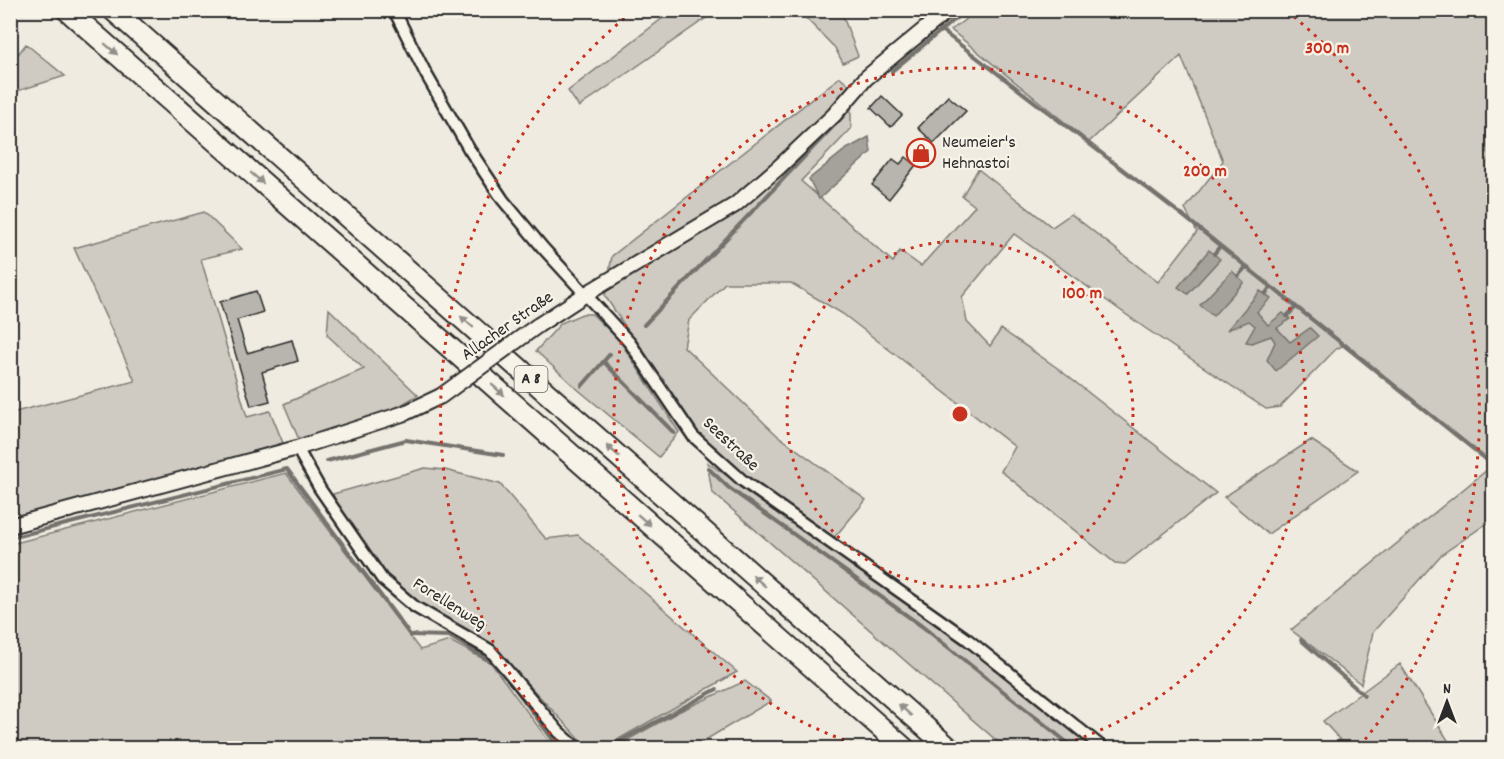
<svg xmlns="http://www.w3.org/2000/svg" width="1504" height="759" viewBox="0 0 1504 759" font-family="Dekko,sans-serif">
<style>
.green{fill:#cfcbc2;stroke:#7d7b76;stroke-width:1.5}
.water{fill:#a4a29a;stroke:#74726e;stroke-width:1.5}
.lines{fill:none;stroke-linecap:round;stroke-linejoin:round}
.stream{stroke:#74726e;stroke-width:4}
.building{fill:#b8b5ae;stroke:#2b2b2b;stroke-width:1.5}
.minor-casing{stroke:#2b2b2b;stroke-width:15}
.tertiary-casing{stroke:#2b2b2b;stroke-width:18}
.motorway-casing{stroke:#2b2b2b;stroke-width:24}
.minor{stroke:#f7f3e8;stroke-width:10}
.tertiary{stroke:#f7f3e8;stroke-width:14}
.motorway{stroke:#f7f3e8;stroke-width:20}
.tertiary-bridge-casing{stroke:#2b2b2b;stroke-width:18;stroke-linecap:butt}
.tertiary-bridge{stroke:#f7f3e8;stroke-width:14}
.oneway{fill:#918f8a}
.ring{fill:none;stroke:#c8321e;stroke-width:3;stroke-dasharray:3 6}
.labels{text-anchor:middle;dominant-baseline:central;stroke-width:4.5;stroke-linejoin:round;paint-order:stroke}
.shield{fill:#f7f3e8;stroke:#686764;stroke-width:1.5}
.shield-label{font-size:16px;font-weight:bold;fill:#2b2b2b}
.poi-label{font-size:18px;fill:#2b2b2b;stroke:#f7f3e8;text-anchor:start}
.street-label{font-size:18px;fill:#2b2b2b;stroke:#f7f3e8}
.centre{fill:#c8321e;stroke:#f7f3e8;stroke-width:3}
.ring-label{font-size:18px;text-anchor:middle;font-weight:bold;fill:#c8321e;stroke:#f7f3e8;stroke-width:4.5;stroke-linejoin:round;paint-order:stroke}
</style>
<rect width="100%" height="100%" fill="#efebe0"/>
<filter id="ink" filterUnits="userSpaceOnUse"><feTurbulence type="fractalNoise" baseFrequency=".0167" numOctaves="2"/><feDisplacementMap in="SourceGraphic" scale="12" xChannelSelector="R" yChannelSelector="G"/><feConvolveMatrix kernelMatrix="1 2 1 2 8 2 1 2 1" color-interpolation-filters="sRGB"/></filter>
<g filter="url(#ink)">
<path class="green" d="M 672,11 L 716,11 L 579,107 L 568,91 Z
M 799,11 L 841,11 L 858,56 L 843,63 L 835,48 Z
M 977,11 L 1493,11 L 1493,519 L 1441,555 L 1373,632 L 1361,684 L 1291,630 L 1493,465 L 1346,344 L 1336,349 L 1280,407 L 1266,409 L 1145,328 L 1014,234 L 962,297 L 967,322 L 990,346 L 1001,329 L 1056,367 L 1216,493 L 1125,564 L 1115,563 L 1001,471 L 1015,447 L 843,314 L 791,283 L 725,283 L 689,320 L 684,347 L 777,435 L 866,500 L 833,539 L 746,478 L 697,435 L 605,296 L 612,256 L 840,77 L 851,86 L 851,129 L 801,181 L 893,262 L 900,251 L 921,266 L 975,206 L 962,196 L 978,169 L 1052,227 L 1071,214 L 1158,282 L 1197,232 L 1185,209 L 1223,161 L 1181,56 L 1089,142 L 951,30 Z
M 26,44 L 65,76 L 11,93 L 11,63 Z
M 204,212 L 242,249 L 201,259 L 247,417 L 270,411 L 283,443 L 47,510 L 11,517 L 11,413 L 135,381 L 74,248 Z
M 329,309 L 418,395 L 394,409 L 300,442 L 284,404 L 364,369 L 327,335 Z
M 582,314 L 592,314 L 620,341 L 679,432 L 659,457 L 575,387 L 536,351 L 561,323 Z
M 1311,440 L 1358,471 L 1268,534 L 1224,497 Z
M 707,462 L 937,623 L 1095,748 L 1005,748 L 712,492 Z
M 425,468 L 445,470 L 500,484 L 546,539 L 578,535 L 737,672 L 603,748 L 588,748 L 491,645 L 417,605 L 388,578 L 339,511 L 333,494 Z
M 286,473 L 420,650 L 450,641 L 491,663 L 551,744 L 556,748 L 11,748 L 11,544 Z
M 1400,664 L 1451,745 L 1458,748 L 1338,748 L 1343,743 L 1323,721 Z
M 745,681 L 771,701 L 692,748 L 613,748 L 678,712 Z"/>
<path class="water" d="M 869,137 L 871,152 L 819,199 L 809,179 L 845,150 Z
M 1209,250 L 1220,259 L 1188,294 L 1178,287 Z
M 1232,271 L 1244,282 L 1213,316 L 1200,305 Z
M 1260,291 L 1271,298 L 1257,312 L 1268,325 L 1283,313 L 1290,319 L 1277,328 L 1290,342 L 1310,328 L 1318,336 L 1276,371 L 1267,360 L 1275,342 L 1271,336 L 1252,343 L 1246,342 L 1255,326 L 1249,321 L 1227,330 Z"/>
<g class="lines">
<path class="stream" d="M 941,30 L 1182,215 L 1493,465
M 892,71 L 966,10
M 1214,254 L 1220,246
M 1238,276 L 1246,267
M 1265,294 L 1271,287
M 1287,316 L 1296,307
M 644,325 L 845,114
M 604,362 L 674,433
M 582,386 L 610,354
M 327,461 L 406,440 L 503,455
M 708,468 L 729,488 L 923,627 L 1074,748
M 10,538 L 287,469 L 410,635 L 449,636 L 497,665
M 1301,640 L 1364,695
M 509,680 L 553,740 L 562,748
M 607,748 L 717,689"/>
</g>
<path class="building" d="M 882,96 L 902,115 L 891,127 L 871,108 Z
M 948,96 L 966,111 L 934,143 L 918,128 Z
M 906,157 L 916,165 L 889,199 L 872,185 L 893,159 L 900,164 Z
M 256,291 L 263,312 L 237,320 L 247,353 L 292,340 L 298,361 L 262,372 L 270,401 L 251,406 L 220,302 Z"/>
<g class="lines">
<g class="minor-casing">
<path id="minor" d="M 394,10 L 426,74 L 469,149 L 503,200 L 543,248 L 630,343 L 693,436 L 743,481 L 967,639 L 1103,748
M 297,448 L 320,489 L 382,579 L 415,607 L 490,650 L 559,732 L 577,748"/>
</g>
<g class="tertiary-casing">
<path id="tertiary" d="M 537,326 L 586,294 L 735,205 L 779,167 L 834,115 L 866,78 L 948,10
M 10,526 L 297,448 L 405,413 L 441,396"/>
</g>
<g class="motorway-casing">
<path id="motorway" d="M 67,10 L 904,748
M 113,10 L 949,748"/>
</g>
<use href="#minor" class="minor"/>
<use href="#tertiary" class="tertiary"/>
<use href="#motorway" class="motorway"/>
<g class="tertiary-bridge-casing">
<path id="tertiary-bridge" d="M 441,396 L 537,326"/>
</g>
<use href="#tertiary-bridge" class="tertiary-bridge"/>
</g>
<defs><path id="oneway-solid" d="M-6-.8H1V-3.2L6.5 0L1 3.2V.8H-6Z" transform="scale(1.5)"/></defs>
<g class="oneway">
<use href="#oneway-solid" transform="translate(111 49) rotate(41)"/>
<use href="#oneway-solid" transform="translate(257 178) rotate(41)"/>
<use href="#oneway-solid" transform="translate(467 322) rotate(-139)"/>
<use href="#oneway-solid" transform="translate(498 390) rotate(41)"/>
<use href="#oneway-solid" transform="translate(613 451) rotate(-139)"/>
<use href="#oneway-solid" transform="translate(644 520) rotate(41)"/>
<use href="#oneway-solid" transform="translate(759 581) rotate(-139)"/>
<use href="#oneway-solid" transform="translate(905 710) rotate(-138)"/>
</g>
</g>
<g class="ring">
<circle cx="960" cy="414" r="173"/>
<path d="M870 748A346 346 0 1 1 1050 748"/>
<path d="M562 748A519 519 0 0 1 633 11M1287 11A519 519 0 0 1 1358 748"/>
</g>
<defs>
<g id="shop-ring" transform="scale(1.5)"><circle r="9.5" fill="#f7f3e8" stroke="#c8321e" stroke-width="1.5"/><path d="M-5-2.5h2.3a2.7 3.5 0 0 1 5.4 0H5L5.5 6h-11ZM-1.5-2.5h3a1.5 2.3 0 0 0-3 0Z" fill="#c8321e"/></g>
</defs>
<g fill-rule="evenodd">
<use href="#shop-ring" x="921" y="153"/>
</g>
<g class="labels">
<rect class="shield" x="514.5" y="366" width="33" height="26" rx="4.5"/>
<g class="shield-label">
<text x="531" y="379">A 8</text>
</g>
<g class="poi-label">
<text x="942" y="143">Neumeier's<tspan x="942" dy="21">Hehnastoi</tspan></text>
</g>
<g class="street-label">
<text transform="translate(508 327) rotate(-35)">Allacher Straße</text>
<text transform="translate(730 445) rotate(43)">Seestraße</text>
<text transform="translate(449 605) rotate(32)">Forellenweg</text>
</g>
</g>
<circle cx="960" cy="414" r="9" class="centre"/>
<g class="ring-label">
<text x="1327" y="53">300 m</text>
<text x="1205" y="176">200 m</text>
<text x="1082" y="298">100 m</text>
</g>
<rect width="1504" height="759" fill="none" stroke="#f7f3e8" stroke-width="36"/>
<rect x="18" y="18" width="1468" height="723" fill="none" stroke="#2b2b2b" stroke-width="2" filter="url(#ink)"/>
<g transform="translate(1447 702)" stroke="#f7f3e8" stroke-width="4.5" paint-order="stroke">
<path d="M0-4.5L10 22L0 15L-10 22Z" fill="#2b2b2b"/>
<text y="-9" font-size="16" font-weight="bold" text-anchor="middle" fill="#2b2b2b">N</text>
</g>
</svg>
